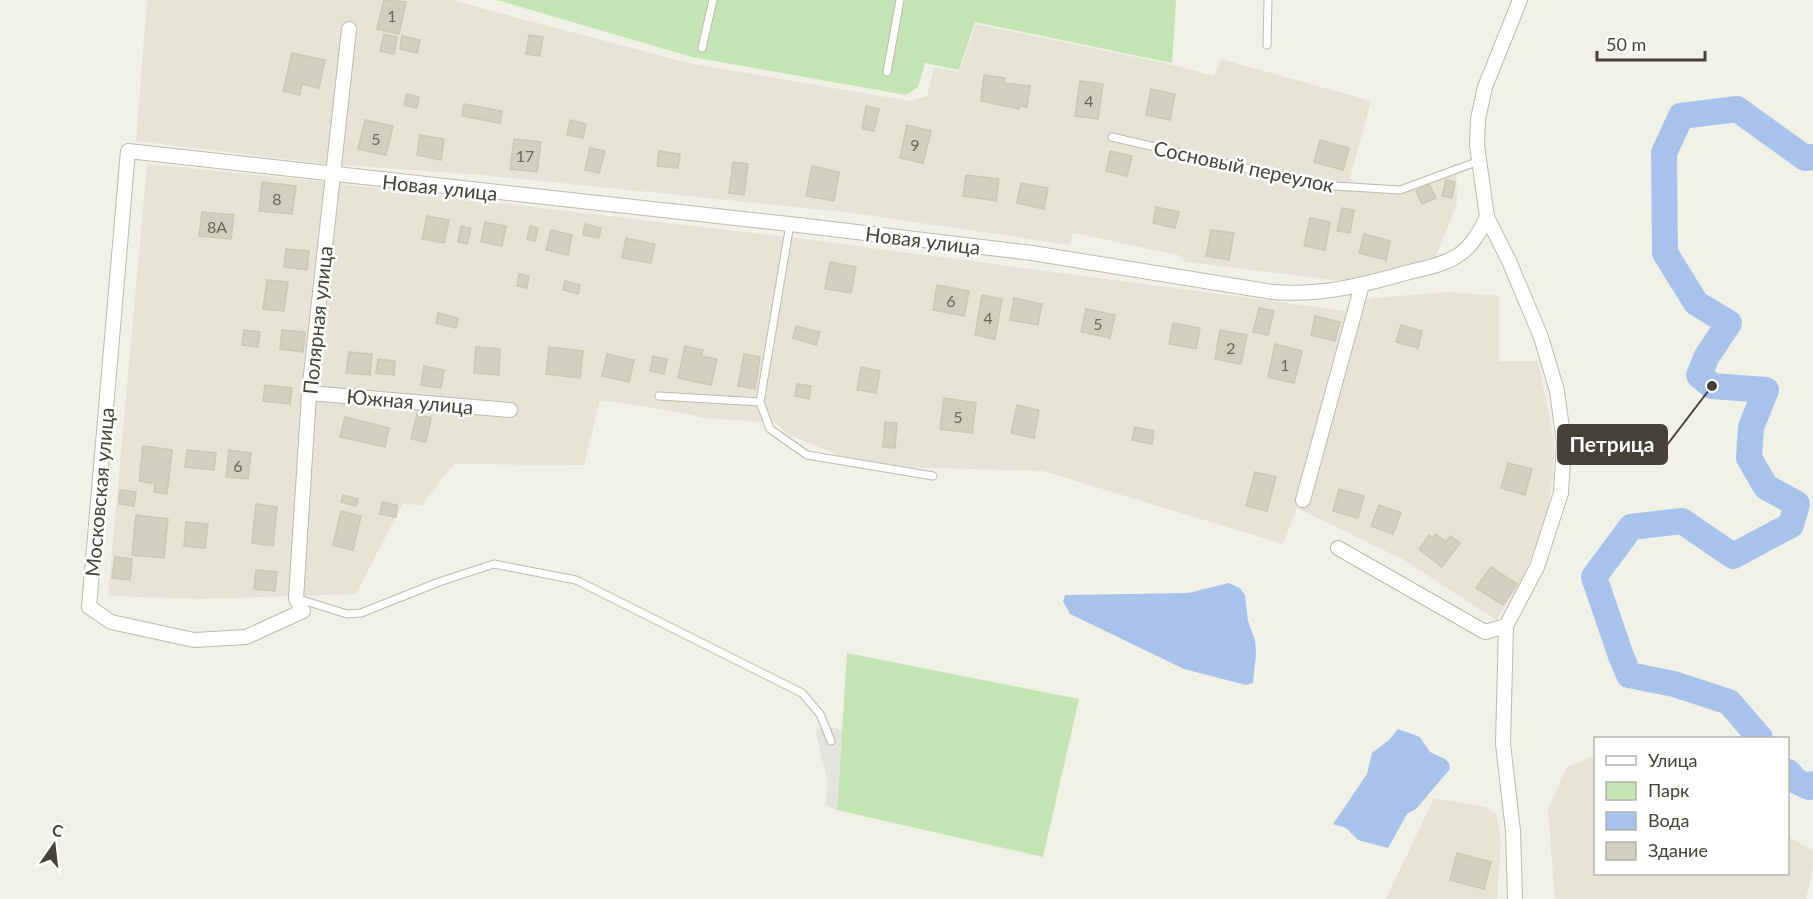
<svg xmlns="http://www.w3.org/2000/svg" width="1813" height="899" viewBox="0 0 1813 899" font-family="Lato,sans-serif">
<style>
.residential{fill:#e6e4d6}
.green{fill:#c5e4b3}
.parking{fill:#e4e3df}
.water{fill:#a8c3eb}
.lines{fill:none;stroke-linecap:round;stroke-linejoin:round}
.river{stroke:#a8c3eb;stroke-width:26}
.building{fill:#d3cfbe;stroke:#cdc7b1;stroke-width:1.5}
.lane-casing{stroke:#bdbaab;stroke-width:9}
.street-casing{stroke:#bdbaab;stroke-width:16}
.lane{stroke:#fff;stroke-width:7}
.street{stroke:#fff;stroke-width:14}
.labels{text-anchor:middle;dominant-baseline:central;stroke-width:5;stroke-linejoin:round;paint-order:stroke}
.number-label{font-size:16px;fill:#686559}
.street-label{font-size:20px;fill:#454237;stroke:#fff}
.leader{fill:none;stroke:#454237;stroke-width:2}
.callout-dot{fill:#454237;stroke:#fff;stroke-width:2}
.callout{fill:#454237;stroke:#454237;stroke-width:2}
.callout-label{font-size:21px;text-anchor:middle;font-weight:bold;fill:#fff}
</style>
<rect width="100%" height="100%" fill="#f2f1e7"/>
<path class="residential" d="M 147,0 L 451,0 L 688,63 L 910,101 L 927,96 L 934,67 L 959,72 L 976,24 L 1173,65 L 1214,76 L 1221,59 L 1371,101 L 1350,178 L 1360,188 L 1416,186 L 1456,163 L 1457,203 L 1436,257 L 1343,281 L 1185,262 L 1178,255 L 1073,233 L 1070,245 L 845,212 L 470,174 L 326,164 L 136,141 Z
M 147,164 L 315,181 L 804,239 L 1348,311 L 1372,298 L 1450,292 L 1499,296 L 1499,361 L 1538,361 L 1554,440 L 1553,474 L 1547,516 L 1522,581 L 1496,620 L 1404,560 L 1297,508 L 1283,544 L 1043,471 L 864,466 L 787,434 L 776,423 L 705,418 L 673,411 L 600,400 L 584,465 L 454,464 L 421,506 L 403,503 L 356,594 L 200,599 L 108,596 Z
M 1595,755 L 1596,874 L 1788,874 L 1788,836 L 1813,851 L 1813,868 L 1806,899 L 1555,899 L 1548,810 L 1567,767 Z
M 1434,798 L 1486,807 L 1496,814 L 1501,840 L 1497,899 L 1386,899 Z"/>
<path class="green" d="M 497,0 L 1176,0 L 1172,63 L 975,22 L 959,70 L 925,63 L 918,87 L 906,95 L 692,57 Z
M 847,653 L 1079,699 L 1043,857 L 837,810 Z"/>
<path class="parking" d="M 829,727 L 842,730 L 837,810 L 825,805 L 828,783 L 815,729 Z"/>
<path class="water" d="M 1229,583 L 1240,588 L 1245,595 L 1248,621 L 1255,640 L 1256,654 L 1253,683 L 1246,685 L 1184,669 L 1070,614 L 1063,601 L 1065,595 L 1188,593 Z
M 1398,729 L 1420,737 L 1430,752 L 1445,759 L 1449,763 L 1450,769 L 1416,809 L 1407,814 L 1388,848 L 1358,840 L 1346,828 L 1333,824 L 1367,774 L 1372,753 L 1389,740 Z"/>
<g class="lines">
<path class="river" d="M 1760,738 L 1729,702 L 1674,684 L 1629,675 L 1621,656 L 1594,577 L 1631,527 L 1682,521 L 1733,556 L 1791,525 L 1797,504 L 1766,487 L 1749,458 L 1751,427 L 1766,390 L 1712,386 L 1699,375 L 1707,356 L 1729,323 L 1696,303 L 1665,253 L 1664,153 L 1681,116 L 1737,109 L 1805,158 L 1813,157
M 1788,772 L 1796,781 L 1809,787 L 1813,784"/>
</g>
<path class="building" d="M 384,0 L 406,2 L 399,34 L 377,29 Z
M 384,34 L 397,37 L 394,54 L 380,51 Z
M 529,35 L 543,37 L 540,56 L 526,54 Z
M 402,36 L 420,40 L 417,53 L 400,49 Z
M 292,53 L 325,60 L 319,88 L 302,84 L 300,95 L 283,91 Z
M 984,75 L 1005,78 L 1004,83 L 1030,86 L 1027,107 L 1019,106 L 1019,109 L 981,101 Z
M 1080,81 L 1103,84 L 1098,119 L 1075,116 Z
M 1151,89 L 1175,94 L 1170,120 L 1146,115 Z
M 407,94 L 419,97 L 417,108 L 404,105 Z
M 464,104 L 502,111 L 500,123 L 462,116 Z
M 866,106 L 879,109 L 874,131 L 862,129 Z
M 365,120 L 393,126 L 386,155 L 358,149 Z
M 570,120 L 586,124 L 583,138 L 567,135 Z
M 907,125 L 931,131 L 923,163 L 900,158 Z
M 420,135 L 444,139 L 441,160 L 417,155 Z
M 514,139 L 541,142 L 537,172 L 510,169 Z
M 1320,140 L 1349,148 L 1343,170 L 1314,162 Z
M 590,148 L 605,151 L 599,173 L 585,170 Z
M 659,151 L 680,154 L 678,168 L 657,166 Z
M 1110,151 L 1132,156 L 1127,176 L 1106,171 Z
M 733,162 L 748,164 L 744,195 L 729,193 Z
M 812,166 L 839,172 L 834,201 L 806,196 Z
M 966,175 L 999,179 L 996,201 L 963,196 Z
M 1446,180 L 1455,182 L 1452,198 L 1442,196 Z
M 262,182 L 296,186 L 292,214 L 259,211 Z
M 1021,183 L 1048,188 L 1044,209 L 1017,203 Z
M 1429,184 L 1436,198 L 1422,204 L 1416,191 Z
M 1156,207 L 1179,212 L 1175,228 L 1153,223 Z
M 1342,208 L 1354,210 L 1350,233 L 1337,231 Z
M 202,212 L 234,215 L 231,239 L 199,236 Z
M 427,216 L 449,220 L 444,243 L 422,239 Z
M 1310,218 L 1330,222 L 1325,250 L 1304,246 Z
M 485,222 L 506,226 L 502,246 L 481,242 Z
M 585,224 L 601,228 L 599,238 L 583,235 Z
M 461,226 L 471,228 L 467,244 L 458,242 Z
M 530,226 L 538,228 L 535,241 L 527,239 Z
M 551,230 L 572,235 L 568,255 L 546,250 Z
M 1211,230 L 1234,233 L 1229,260 L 1206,256 Z
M 1364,234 L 1390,241 L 1386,260 L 1359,253 Z
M 626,238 L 655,244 L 651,263 L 622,258 Z
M 286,249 L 309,251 L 307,270 L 284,267 Z
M 830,262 L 856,267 L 851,293 L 825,289 Z
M 519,274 L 529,276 L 527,288 L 517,286 Z
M 267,280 L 288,282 L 284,311 L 263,309 Z
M 565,281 L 580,285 L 578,294 L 563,290 Z
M 937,285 L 969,291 L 964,316 L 933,310 Z
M 982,295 L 1002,299 L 995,339 L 975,335 Z
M 1014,298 L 1042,304 L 1038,325 L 1010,320 Z
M 1259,308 L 1274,311 L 1268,335 L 1253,332 Z
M 1086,309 L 1115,315 L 1110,338 L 1081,332 Z
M 438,313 L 458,318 L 456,328 L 436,323 Z
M 1315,316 L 1340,322 L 1335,341 L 1311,335 Z
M 1173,323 L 1200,328 L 1196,349 L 1169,344 Z
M 1401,325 L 1422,331 L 1418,348 L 1396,342 Z
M 796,326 L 820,332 L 816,345 L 793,338 Z
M 244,330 L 260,332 L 258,347 L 242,345 Z
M 282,330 L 305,332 L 303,352 L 280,349 Z
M 1220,330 L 1247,335 L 1241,364 L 1215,359 Z
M 1275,344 L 1302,351 L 1294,383 L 1268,377 Z
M 685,346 L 703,350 L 701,356 L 717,359 L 711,385 L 678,378 Z
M 476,347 L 500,349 L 499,375 L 474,373 Z
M 549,347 L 583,351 L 580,378 L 546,374 Z
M 349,352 L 372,354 L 370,375 L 346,373 Z
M 607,354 L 634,360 L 629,382 L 602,376 Z
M 744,354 L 760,357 L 755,389 L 738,386 Z
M 653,356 L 667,359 L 664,374 L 650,371 Z
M 378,359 L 395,361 L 394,375 L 376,373 Z
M 424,366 L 444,370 L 441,388 L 421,385 Z
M 861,367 L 880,371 L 876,393 L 857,390 Z
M 797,384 L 811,386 L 809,399 L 795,396 Z
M 265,385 L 292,388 L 290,404 L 263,401 Z
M 944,398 L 976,403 L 972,433 L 940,429 Z
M 1017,405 L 1039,410 L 1034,438 L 1011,433 Z
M 417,414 L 431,418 L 426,442 L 411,439 Z
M 345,417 L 389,428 L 385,447 L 340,437 Z
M 885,422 L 897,423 L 895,448 L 883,447 Z
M 1135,427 L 1154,431 L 1152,444 L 1132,440 Z
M 143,446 L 172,450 L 167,494 L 154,492 L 155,484 L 139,481 Z
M 187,450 L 216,453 L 214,470 L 185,467 Z
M 229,450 L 251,453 L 248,479 L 226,477 Z
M 1508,463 L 1532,469 L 1525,495 L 1501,488 Z
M 1255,472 L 1276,477 L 1267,511 L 1246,506 Z
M 1339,489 L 1364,496 L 1358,518 L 1333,511 Z
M 120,490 L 136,492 L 134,506 L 119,504 Z
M 343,495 L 358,499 L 356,506 L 341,502 Z
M 382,502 L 397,505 L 396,517 L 380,514 Z
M 256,504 L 277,507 L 273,546 L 252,543 Z
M 1379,505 L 1401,513 L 1393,534 L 1371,526 Z
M 341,511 L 361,516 L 353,550 L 333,545 Z
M 136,515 L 168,519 L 164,558 L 132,555 Z
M 186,522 L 208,524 L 205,548 L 184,546 Z
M 1436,534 L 1446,542 L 1450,536 L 1460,543 L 1442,567 L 1419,549 L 1429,535 L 1433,538 Z
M 115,557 L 132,559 L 130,580 L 112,578 Z
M 1491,567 L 1517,584 L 1503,605 L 1476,588 Z
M 256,570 L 277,572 L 275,591 L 254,589 Z
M 1457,853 L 1491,862 L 1484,889 L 1450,880 Z"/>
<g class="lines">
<g class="lane-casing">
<path id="lane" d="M 1267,45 L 1268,0
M 702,48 L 713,0
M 887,72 L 900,0
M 1112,137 L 1318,185 L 1400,190 L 1479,161
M 790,224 L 760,402 L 770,429 L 807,455 L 933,476
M 659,396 L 760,402
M 299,599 L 347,614 L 361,613 L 439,582 L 494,564 L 576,580 L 802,693 L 820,714 L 831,741"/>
</g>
<g class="street-casing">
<path id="street" d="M 349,29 L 309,393 L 296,599 L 303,611 L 246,637 L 194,640 L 111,622 L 89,607 L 128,151 L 798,225 L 1032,253 L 1273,292 C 1320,296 1364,285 1409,272 C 1425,268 1443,265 1457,256 C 1472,247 1480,231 1487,217
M 309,393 L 510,410
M 1303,500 L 1362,285
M 1338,548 L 1485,632 L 1506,626
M 1515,899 L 1513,831 L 1503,744 L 1506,626 L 1537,567 L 1561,493 L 1564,443 L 1557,391 L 1541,337 L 1509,261 L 1487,217 L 1477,145 L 1478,119 L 1485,87 L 1520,0"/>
</g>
<use href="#lane" class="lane"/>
<use href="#street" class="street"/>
</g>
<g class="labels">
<g class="number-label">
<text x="392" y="15">1</text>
<text x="1089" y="100">4</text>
<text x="376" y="138">5</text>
<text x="915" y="144">9</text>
<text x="525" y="155">17</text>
<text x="277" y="198">8</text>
<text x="217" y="226">8А</text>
<text x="951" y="300">6</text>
<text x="988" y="317">4</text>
<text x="1098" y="323">5</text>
<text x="1231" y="347">2</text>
<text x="1285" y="364">1</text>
<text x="958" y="416">5</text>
<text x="238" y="465">6</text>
</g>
<g class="street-label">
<text transform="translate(1244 166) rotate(12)">Сосновый переулок</text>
<text transform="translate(440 187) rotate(6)">Новая улица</text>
<text transform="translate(923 240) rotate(7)">Новая улица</text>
<text transform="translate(317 320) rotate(-84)">Полярная улица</text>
<text transform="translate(410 401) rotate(5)">Южная улица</text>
<text transform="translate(99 492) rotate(-85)">Московская улица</text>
</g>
</g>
<path class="leader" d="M1712 386L1667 445"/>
<circle class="callout-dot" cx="1712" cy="386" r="6"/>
<rect class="callout" x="1558" y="425" width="109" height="39" rx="6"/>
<g class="callout-label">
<text x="1612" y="452">Петрица</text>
</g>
<rect x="1594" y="737" width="195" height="138" fill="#ffffff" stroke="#b5b3af" stroke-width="1.5"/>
<rect x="1606" y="756" width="30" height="9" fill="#ffffff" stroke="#b5b3af" stroke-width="1.5"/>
<text x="1648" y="767" font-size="18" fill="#454237">Улица</text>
<rect x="1606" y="782" width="30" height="18" fill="#c5e4b3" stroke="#b5b3af" stroke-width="1.5"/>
<text x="1648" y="797" font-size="18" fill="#454237">Парк</text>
<rect x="1606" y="812" width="30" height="18" fill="#a8c3eb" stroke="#b5b3af" stroke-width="1.5"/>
<text x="1648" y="827" font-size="18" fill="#454237">Вода</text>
<rect x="1606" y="842" width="30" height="18" fill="#d3cfbe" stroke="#b5b3af" stroke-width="1.5"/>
<text x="1648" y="857" font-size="18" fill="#454237">Здание</text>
<g transform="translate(54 845) rotate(14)" stroke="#ffffff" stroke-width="4.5" paint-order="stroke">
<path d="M0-4.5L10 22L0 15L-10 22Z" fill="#454237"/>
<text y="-9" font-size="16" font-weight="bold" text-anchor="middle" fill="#454237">С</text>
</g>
<path d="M1597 51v9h108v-9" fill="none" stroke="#454237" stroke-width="3"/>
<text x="1606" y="51" font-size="18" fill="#454237" stroke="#ffffff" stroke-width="4.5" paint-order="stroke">50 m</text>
</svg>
